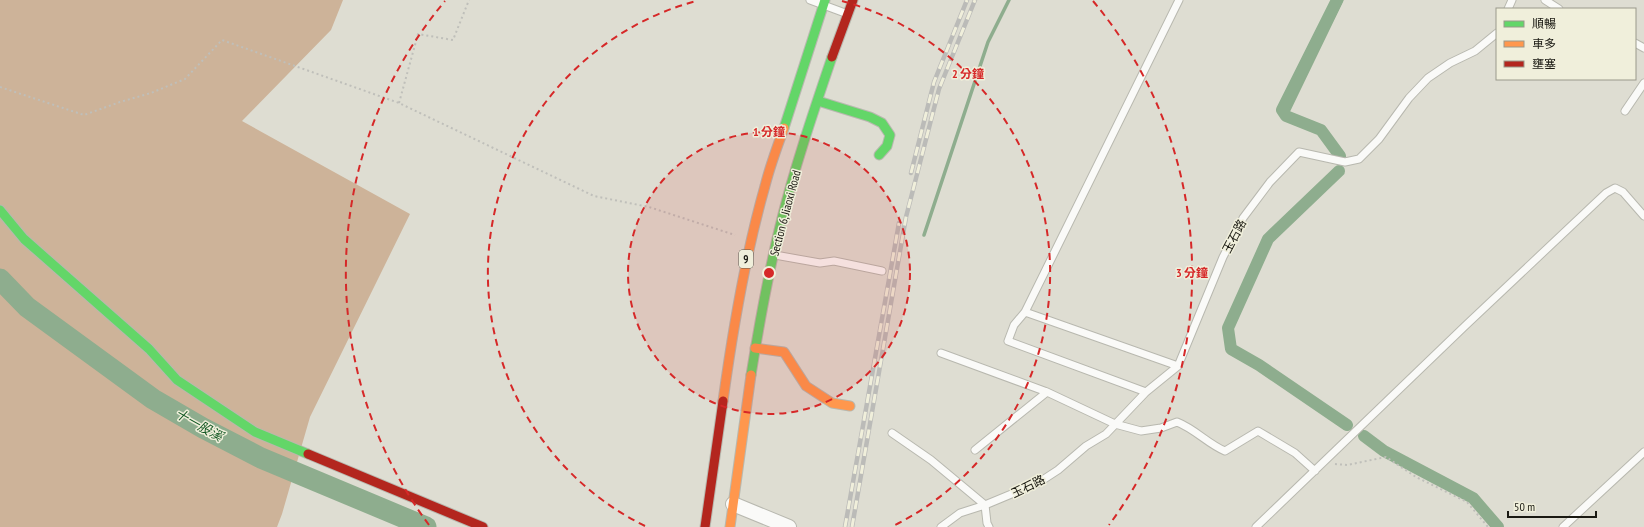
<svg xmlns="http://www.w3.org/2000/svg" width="1644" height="527" viewBox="0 0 1644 527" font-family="'PT Sans Narrow','Noto Sans TC',sans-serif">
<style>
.forest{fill:#cdb399}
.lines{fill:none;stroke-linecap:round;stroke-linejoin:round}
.stream{stroke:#8ead8e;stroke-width:3.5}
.canal{stroke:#8ead8e;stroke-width:12}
.river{stroke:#8ead8e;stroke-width:21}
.lane-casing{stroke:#b8b8af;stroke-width:9}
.street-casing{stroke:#b8b8af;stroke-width:16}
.fast-casing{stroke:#b8b8af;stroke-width:11}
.slow-casing{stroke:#b8b8af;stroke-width:11}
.jam-casing{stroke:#b8b8af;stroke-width:11}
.path{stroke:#bfbfba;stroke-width:2;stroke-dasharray:2 3;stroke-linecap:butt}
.lane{stroke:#fafaf8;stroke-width:7}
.street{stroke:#fafaf8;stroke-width:14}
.fast{stroke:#63d668;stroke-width:9}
.slow{stroke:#ff974d;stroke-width:9}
.jam{stroke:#b3261e;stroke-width:9}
.rail-casing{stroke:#bbbbb8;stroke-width:4.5}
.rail{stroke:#f0efdb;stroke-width:3;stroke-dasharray:9;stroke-linecap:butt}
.ring{fill:none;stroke:#d62828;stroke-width:2;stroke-dasharray:7 5}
.labels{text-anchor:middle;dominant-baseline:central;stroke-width:3;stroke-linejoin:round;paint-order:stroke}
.shield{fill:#f0efdb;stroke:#5a594e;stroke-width:1}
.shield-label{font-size:11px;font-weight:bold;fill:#1a1912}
.street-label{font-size:12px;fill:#1a1912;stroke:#f0efdb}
.water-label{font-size:13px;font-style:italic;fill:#145925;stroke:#f0efdb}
.centre{fill:#d62828;stroke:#f0efdb;stroke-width:2}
.ring-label{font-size:12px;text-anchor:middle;font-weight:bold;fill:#d62828;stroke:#f0efdb;stroke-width:3;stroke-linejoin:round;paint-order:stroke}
</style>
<rect width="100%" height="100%" fill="#deddd2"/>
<path class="forest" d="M 0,0 L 343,0 L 331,30 L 242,121 L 410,214 L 310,417 L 282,514 L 277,527 L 0,527 Z"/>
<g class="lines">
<path class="stream" d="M 1286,116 L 1342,0
M 924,235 L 988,42 L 1009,0"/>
<path class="canal" d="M 1337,0 L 1282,110 L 1286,116 L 1321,130 L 1340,156
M 1339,171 L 1268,239 L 1228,328 L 1231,349 L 1259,365 L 1347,425
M 1364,436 L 1384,451 L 1473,498 L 1498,527"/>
<path class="river" d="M 0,279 L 27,307 L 153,399 L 203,428 L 261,458 L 426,527"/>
<g class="lane-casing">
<path id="lane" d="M 810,0 L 845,13
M 1545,0 L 1559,9
M 1508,9 L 1512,0
M 1635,43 L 1644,48
M 1625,111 L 1644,83
M 775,255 L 820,263 L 834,261 L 882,271
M 1025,312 L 1014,325 L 1008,341 L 1146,392
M 941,353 L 1047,392 L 1115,424 L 1141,431 L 1161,428 L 1177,422 C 1195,429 1208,444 1225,451 L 1258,431 L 1295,453 L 1315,471
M 1178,366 L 1025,312 L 1179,0
M 892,433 L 931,460 L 985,505
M 975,450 L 1047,392
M 941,527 L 960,513 L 985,505
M 989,527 L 987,523 L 985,505 L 1038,483 L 1058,470 L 1086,446 L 1106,434 L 1146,392 L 1178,366 L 1223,257 L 1243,218 L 1270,182 L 1299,152 L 1345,162 L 1359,159 L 1379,139 L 1409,98 L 1428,78 L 1450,63 L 1475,51 L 1497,33
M 1256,527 L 1465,326 L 1606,193 L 1615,188 L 1623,192 L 1644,216
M 1563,527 L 1644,452"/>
</g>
<g class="street-casing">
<path id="street" d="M 733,504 L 789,527"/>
</g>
<g class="fast-casing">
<path id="fast" d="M 818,101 L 870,117 L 882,123 L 890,135 L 887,146 L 879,155
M 784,128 L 825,0
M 0,210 L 24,239 L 149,349 L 177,380 L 255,432 L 308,454
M 751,375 C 759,325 768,275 780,226 C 794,169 813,113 832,57"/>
</g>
<g class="slow-casing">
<path id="slow" d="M 755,348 L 784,352 L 806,386 L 832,403 L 850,406
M 723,401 C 733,328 745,256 765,186 C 770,166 777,147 784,128
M 730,527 L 751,375"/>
</g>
<g class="jam-casing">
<path id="jam" d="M 832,57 L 853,0
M 308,454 L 483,527
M 705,527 L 723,401"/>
</g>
<path class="path" d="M 0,87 L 84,115 L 120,102 L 151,93 L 185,79 L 222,40 L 399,103 L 594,196 L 649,207 L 735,235
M 399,103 L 418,34 L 453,40 L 469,0
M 1335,464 L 1347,465 L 1386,457 L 1416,477 L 1467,502 L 1488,527"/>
<use href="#lane" class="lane"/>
<use href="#street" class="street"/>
<use href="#fast" class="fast"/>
<use href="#slow" class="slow"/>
<use href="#jam" class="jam"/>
<g class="rail-casing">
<path id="rail" d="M 911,173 L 934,82 L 967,0
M 845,527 L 899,223
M 852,527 L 906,217 L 939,89 L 975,0"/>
</g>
<use href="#rail" class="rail"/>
</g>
<circle cx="769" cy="273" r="141" fill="#d62828" fill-opacity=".12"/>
<g class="ring">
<circle cx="769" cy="273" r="141"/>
<path d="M645 526A282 282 0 0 1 696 1M842 1A282 282 0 0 1 893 526"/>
<path d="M429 525A423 423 0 0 1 445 1M1093 1A423 423 0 0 1 1109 525"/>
</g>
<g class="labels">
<rect class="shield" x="739" y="250" width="14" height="18" rx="3"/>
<g class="shield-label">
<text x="746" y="259">9</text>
</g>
<g class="street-label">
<text transform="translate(785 213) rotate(-75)">Section 6, Jiaoxi Road</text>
<text transform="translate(1234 236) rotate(-62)">玉石路</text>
<text transform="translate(1028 486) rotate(-26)">玉石路</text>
</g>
<g class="water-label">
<text transform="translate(199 425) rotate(29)">十一股溪</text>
</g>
</g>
<circle cx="769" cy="273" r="6" class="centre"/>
<g class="ring-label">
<text x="968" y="78">2 分鐘</text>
<text x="769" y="136">1 分鐘</text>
<text x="1192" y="277">3 分鐘</text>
</g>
<rect x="1496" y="8" width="140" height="72" fill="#f0efdb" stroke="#9a998b"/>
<rect x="1504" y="21" width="20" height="6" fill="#63d668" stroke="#9a998b"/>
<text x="1532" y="28" font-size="12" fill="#1a1912">順暢</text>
<rect x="1504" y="41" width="20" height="6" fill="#ff974d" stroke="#9a998b"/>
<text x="1532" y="48" font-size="12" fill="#1a1912">車多</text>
<rect x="1504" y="61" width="20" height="6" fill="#b3261e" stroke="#9a998b"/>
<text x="1532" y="68" font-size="12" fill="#1a1912">壅塞</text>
<path d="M1508 511v6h88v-6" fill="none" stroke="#1a1912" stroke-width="2"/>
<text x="1514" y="511" font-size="12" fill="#1a1912" stroke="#f0efdb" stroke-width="3" paint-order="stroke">50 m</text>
</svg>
